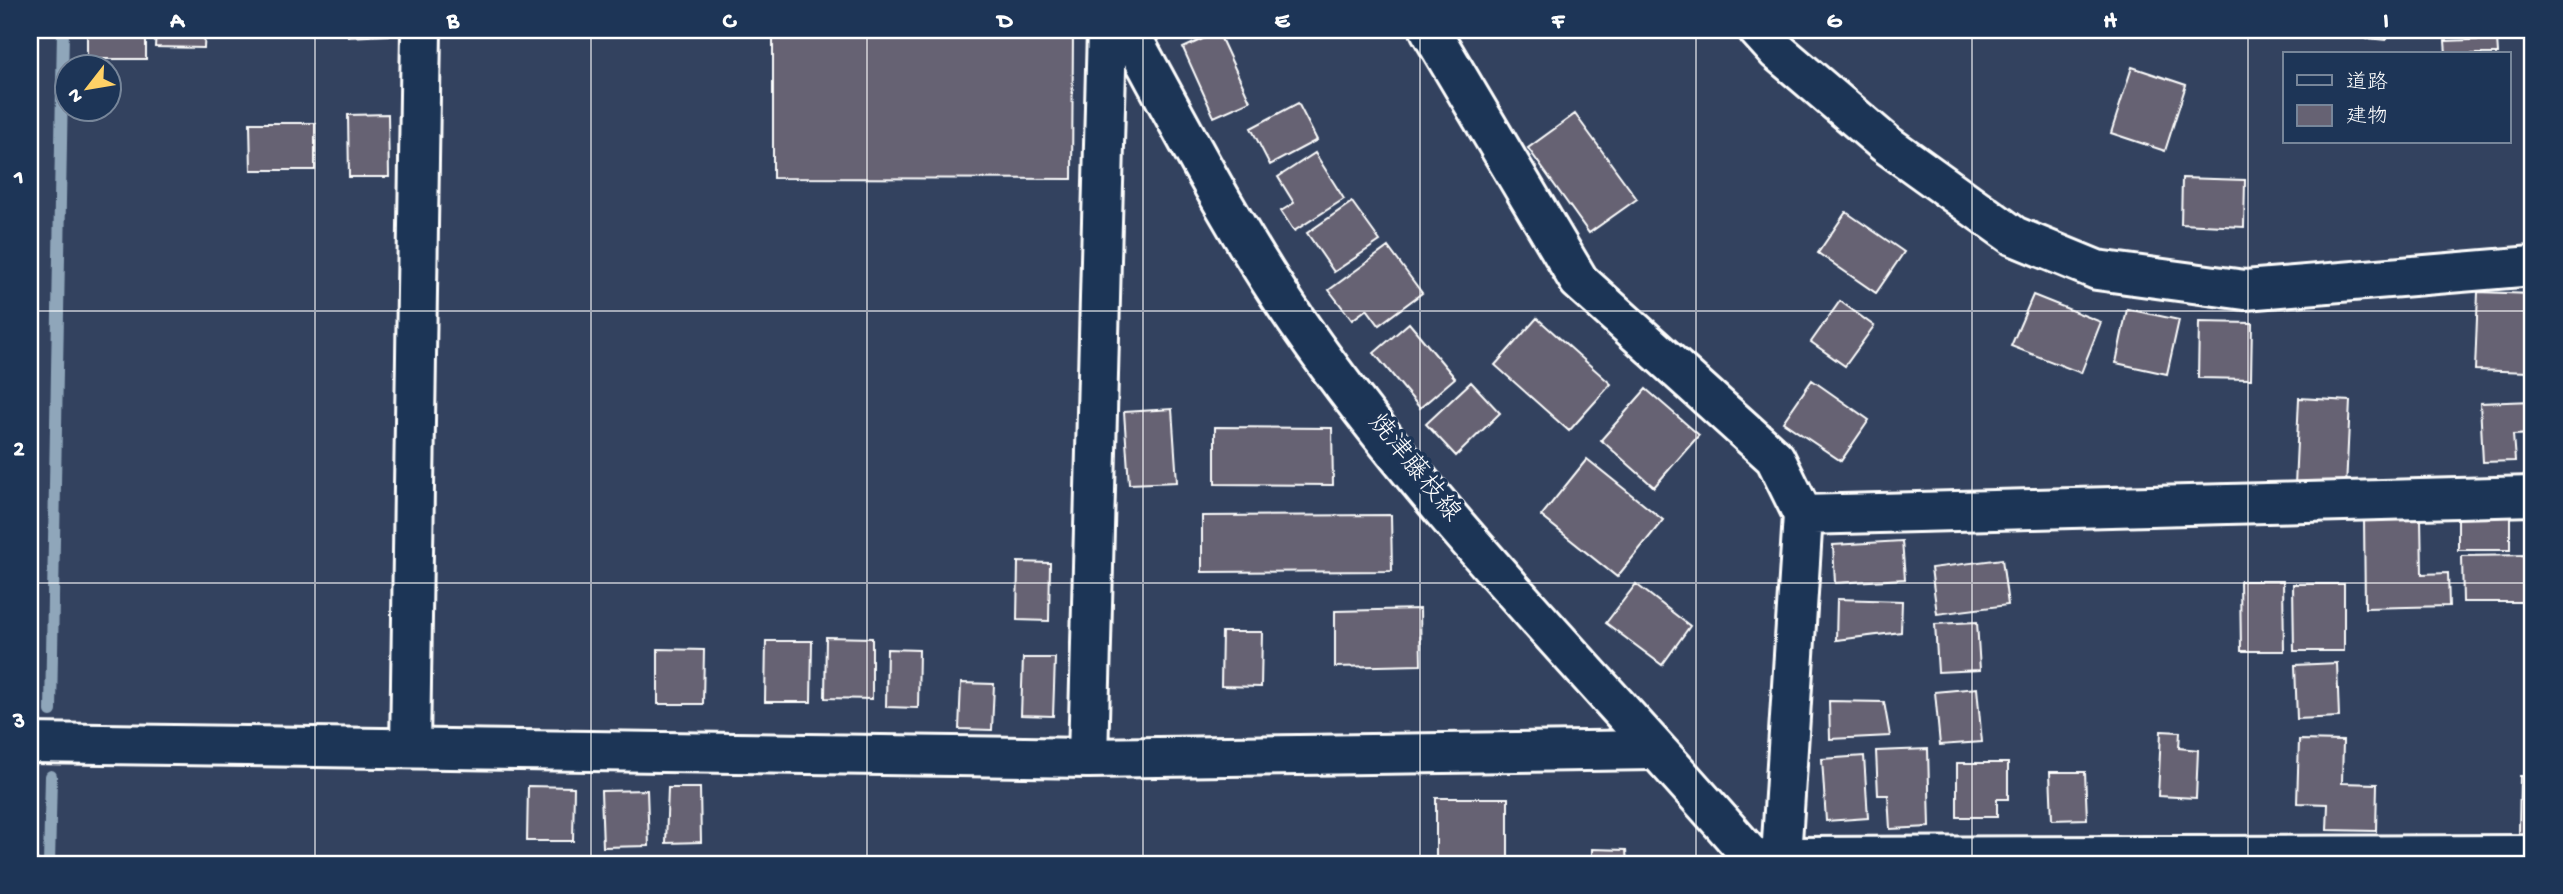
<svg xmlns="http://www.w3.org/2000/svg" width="2563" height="894" viewBox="0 0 2563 894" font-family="'Gochi Hand','Klee One',sans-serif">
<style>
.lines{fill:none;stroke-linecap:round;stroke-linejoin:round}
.stream{stroke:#8fa6ba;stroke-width:12}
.building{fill:#666273;stroke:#fff;stroke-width:2}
.minor-casing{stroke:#fff;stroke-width:44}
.major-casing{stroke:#fff;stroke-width:44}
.minor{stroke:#1d3557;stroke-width:38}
.major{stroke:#1d3557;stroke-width:38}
.grid{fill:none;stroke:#fff;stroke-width:2;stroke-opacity:0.55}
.labels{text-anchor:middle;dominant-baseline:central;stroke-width:7;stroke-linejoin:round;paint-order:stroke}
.street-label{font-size:26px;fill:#fff;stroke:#1d3557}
.neatline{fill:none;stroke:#fff;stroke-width:2.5}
.grid-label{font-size:23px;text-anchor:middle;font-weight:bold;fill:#fff}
</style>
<rect width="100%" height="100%" fill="#33425f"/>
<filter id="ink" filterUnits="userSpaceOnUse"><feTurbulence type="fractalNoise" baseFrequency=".0143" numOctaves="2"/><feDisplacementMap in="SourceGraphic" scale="14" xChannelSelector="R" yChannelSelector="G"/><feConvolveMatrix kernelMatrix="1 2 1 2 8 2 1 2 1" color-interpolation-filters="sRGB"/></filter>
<g filter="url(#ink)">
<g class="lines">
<path class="stream" d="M 51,711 L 63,30
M 30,861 L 36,864
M 49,864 L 51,776"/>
</g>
<path class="building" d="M 87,30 L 146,30 L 146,59 L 87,59 Z
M 156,30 L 205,30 L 204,48 L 155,47 Z
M 348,30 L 388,30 L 388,35 L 348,37 Z
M 773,30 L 1073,30 L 1072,179 L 773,178 Z
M 2357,30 L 2387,30 L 2386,40 L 2357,37 Z
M 1218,32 L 1250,101 L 1214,117 L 1183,48 Z
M 2497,39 L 2498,54 L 2446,54 L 2445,41 Z
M 2132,67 L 2186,85 L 2165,151 L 2111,133 Z
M 1298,103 L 1317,140 L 1270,165 L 1251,128 Z
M 388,114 L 389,177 L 349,177 L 348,115 Z
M 1575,114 L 1637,199 L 1589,233 L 1528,148 Z
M 250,123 L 315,123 L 315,170 L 251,170 Z
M 1315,153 L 1344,199 L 1294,231 L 1281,211 L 1294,203 L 1278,177 Z
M 2182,178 L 2245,180 L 2244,227 L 2181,224 Z
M 1352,202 L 1380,241 L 1334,272 L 1307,233 Z
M 1846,212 L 1904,252 L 1876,293 L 1818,253 Z
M 1388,247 L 1422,293 L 1379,325 L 1367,309 L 1352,320 L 1329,290 Z
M 2478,292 L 2532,294 L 2529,372 L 2475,370 Z
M 2033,295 L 2101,322 L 2081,373 L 2011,346 Z
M 1840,301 L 1874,326 L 1845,366 L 1811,342 Z
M 2127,309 L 2179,320 L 2167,374 L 2116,363 Z
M 1537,318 L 1611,384 L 1569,431 L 1495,365 Z
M 2199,322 L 2252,323 L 2251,379 L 2198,378 Z
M 1409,323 L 1455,378 L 1420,408 L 1374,353 Z
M 1812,380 L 1869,420 L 1841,461 L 1783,422 Z
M 1471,382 L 1500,413 L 1456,456 L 1426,424 Z
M 1646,389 L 1699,435 L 1654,487 L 1601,440 Z
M 2299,398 L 2350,401 L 2346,488 L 2295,485 Z
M 2533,401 L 2533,434 L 2513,435 L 2515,461 L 2483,462 L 2480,403 Z
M 1172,409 L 1177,482 L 1129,484 L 1124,412 Z
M 1215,427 L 1332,428 L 1333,485 L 1215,484 Z
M 1587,459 L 1663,520 L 1617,577 L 1541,516 Z
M 2458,511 L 2510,511 L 2510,550 L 2458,550 Z
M 1391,515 L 1392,571 L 1202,572 L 1202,516 Z
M 2421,518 L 2422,574 L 2448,573 L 2449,606 L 2365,608 L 2364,519 Z
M 1902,541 L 1905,579 L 1835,583 L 1833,545 Z
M 2533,555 L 2533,602 L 2463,602 L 2462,556 Z
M 2002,559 L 2008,605 L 1937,614 L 1931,568 Z
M 1018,562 L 1050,563 L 1049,621 L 1017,620 Z
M 2240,581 L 2283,581 L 2284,651 L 2241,651 Z
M 1636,584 L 1690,626 L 1662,665 L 1606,623 Z
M 2293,584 L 2344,584 L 2344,651 L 2294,651 Z
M 1837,599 L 1902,601 L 1901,632 L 1836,640 Z
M 1420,609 L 1421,665 L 1335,667 L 1335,611 Z
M 1977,622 L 1980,670 L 1938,672 L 1935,624 Z
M 1222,632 L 1262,632 L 1261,687 L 1221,686 Z
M 826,637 L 872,638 L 872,699 L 825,698 Z
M 766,641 L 812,641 L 811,702 L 765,702 Z
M 658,649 L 704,650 L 703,704 L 658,704 Z
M 887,649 L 919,650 L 918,708 L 886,707 Z
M 1023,658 L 1055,658 L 1053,716 L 1021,715 Z
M 2337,663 L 2339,717 L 2297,719 L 2295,665 Z
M 961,683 L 994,684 L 992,730 L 959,729 Z
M 1977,688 L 1982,742 L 1940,745 L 1935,692 Z
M 1829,701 L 1884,702 L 1890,736 L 1830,739 Z
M 2161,731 L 2180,732 L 2179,748 L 2198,750 L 2196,798 L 2158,796 Z
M 2299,740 L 2343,741 L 2342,783 L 2377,784 L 2376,831 L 2327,830 L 2328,804 L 2297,803 Z
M 1928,749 L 1930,827 L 1890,829 L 1888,795 L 1878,795 L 1876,751 Z
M 1864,756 L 1868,818 L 1826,821 L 1822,759 Z
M 1957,763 L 2008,763 L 2008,799 L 1997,799 L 1997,817 L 1957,817 Z
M 2050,772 L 2085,772 L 2087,819 L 2052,820 Z
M 2520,776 L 2533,776 L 2533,834 L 2519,833 Z
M 528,786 L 574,787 L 573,841 L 527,841 Z
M 668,788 L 700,788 L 701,842 L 666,843 Z
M 647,790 L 649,846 L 603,847 L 601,791 Z
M 1436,798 L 1508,798 L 1508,864 L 1436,864 Z
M 1592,849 L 1626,850 L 1627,864 L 1592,864 Z"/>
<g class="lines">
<g class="minor-casing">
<path id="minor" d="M 1430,30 L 1579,281 L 1775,458 L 1803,515 L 1781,857 L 1776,864
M 1758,30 L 1777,51 L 1886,144 L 2014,236 L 2097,270 L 2245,290 L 2533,266
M 1803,515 L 2533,496
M 30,743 L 1088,758 L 1655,750
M 410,748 L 421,30
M 1088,758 L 1107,30
M 1781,857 L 2533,855"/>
</g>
<g class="major-casing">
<path id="major" d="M 1128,30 C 1182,129 1234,230 1298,323 C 1433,518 1604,685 1758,864"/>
</g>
<use href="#minor" class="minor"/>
<use href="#major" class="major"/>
</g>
</g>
<path class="grid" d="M 315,30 L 315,864M 591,30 L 591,864M 867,30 L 867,864M 1143,30 L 1143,864M 1420,30 L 1420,864M 1696,30 L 1696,864M 1972,30 L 1972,864M 2248,30 L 2248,864M 30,311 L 2533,311M 30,583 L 2533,583"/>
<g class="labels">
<g class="street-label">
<text transform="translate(1413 469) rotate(51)">焼津藤枝線</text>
</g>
</g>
<rect width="2563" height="894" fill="none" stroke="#1d3557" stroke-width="77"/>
<rect x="2283" y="52" width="228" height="91" fill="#1d3557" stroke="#77869a" stroke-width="2"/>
<rect x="2297" y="75" width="35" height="10" fill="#1d3557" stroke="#77869a" stroke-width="2"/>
<text x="2346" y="88" font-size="21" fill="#ffffff">道路</text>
<rect x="2297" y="105" width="35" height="21" fill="#666273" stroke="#77869a" stroke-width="2"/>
<text x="2346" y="122" font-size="21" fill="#ffffff">建物</text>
<g transform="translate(88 88) rotate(239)"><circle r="33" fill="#1d3557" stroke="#77869a" stroke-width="2"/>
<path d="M0-5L12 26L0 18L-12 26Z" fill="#ffd166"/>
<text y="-10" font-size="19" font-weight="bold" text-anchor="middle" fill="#ffffff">N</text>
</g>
<rect x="38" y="38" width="2486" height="818" class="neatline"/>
<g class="grid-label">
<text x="177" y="27">A</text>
<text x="453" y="27">B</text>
<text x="729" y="27">C</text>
<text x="1005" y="27">D</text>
<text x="1282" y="27">E</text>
<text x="1558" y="27">F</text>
<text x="1834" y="27">G</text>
<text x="2110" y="27">H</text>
<text x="2386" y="27">I</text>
<text x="19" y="183">1</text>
<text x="19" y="455">2</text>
<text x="19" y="727">3</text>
</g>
</svg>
